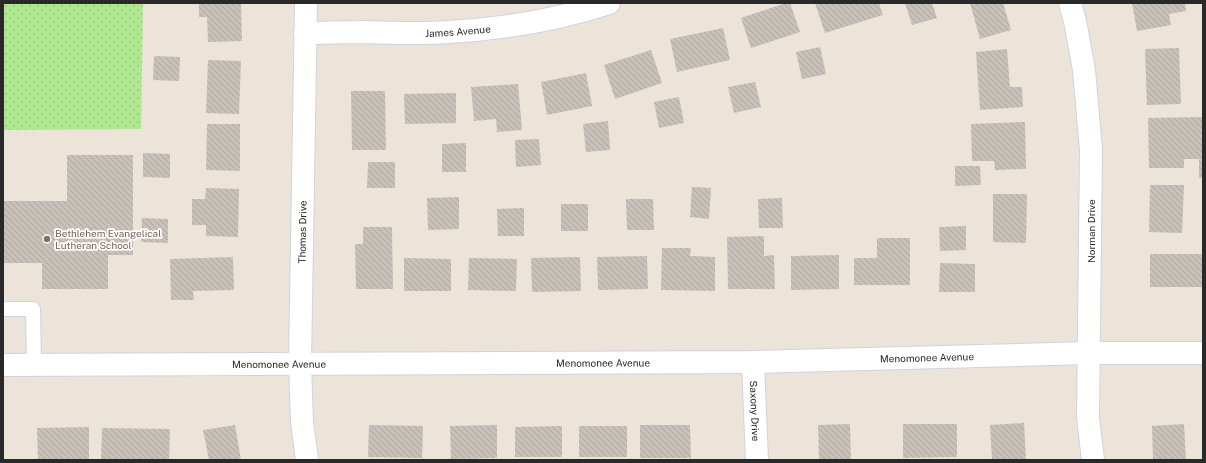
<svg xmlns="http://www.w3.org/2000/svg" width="1206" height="463" viewBox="0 0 1206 463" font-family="'Public Sans',sans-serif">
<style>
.park{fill:url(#park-dots)}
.building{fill:url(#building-back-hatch)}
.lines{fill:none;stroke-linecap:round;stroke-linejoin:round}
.lane-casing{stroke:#ced3e3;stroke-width:16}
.street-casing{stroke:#ced3e3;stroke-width:24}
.secondary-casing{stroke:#ced3e3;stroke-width:24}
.lane{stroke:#fff;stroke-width:14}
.street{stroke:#fff;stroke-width:22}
.secondary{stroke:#fff;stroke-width:22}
.education-dot{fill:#8d6e63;stroke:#fff;stroke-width:1.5}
.labels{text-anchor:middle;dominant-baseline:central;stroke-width:3.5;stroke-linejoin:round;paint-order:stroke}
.street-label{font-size:10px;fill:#292929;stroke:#fff}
.education-label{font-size:10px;fill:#785e54;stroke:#fff;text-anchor:start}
</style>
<defs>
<pattern id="park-dots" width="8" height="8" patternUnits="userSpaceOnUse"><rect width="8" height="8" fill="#b0e891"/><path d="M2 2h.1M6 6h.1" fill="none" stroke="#97c77d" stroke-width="1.8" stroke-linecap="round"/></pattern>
<pattern id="building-back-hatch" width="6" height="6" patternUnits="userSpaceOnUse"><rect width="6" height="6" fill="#c7c1b9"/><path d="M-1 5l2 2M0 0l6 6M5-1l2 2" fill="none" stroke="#aba69f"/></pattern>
</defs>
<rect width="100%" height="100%" fill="#ece4d9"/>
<path class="park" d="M 3,3 L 143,3 L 141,129 L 3,130 Z"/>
<path class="building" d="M 199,3 L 241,3 L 242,41 L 208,42 L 207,17 L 199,17 Z
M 786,3 L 790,3 L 800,32 L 751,48 L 741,18 Z
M 815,3 L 879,3 L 883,15 L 825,33 Z
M 905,3 L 932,3 L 937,18 L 912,25 Z
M 970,3 L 1003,3 L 1011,30 L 980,39 Z
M 1132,3 L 1185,3 L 1186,11 L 1169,14 L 1171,25 L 1137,31 Z
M 723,28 L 730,60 L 677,72 L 670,39 Z
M 820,47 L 826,74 L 802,79 L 796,52 Z
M 1179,48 L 1181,104 L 1147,105 L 1145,49 Z
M 1007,49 L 1010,87 L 1022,87 L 1023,107 L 980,110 L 976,52 Z
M 651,50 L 662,83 L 615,99 L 604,65 Z
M 154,56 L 180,57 L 179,81 L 153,80 Z
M 208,60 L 241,61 L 239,114 L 206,113 Z
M 586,73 L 592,106 L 547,115 L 541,82 Z
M 755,82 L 761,107 L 734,113 L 728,87 Z
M 518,84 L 522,130 L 497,132 L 496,119 L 474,121 L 471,87 Z
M 351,91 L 385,91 L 386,150 L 352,150 Z
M 456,93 L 456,123 L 405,124 L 404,94 Z
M 679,97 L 684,123 L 659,128 L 654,102 Z
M 1203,117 L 1203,178 L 1199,178 L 1199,159 L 1184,159 L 1184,168 L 1149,168 L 1148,118 Z
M 608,121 L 610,150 L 586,152 L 583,124 Z
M 1025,122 L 1026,169 L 995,170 L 994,161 L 972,161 L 971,124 Z
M 207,124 L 240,124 L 240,171 L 206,170 Z
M 539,139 L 541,165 L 516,167 L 515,140 Z
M 466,143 L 466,172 L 442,172 L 442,144 Z
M 143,153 L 170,154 L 170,178 L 143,177 Z
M 67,155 L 133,155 L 133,255 L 108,255 L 108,289 L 42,289 L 42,263 L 3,263 L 3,201 L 67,201 Z
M 368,162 L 395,162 L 395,188 L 367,188 Z
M 955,166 L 980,166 L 981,185 L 955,186 Z
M 1150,185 L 1184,185 L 1182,233 L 1149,232 Z
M 692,187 L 711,188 L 709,219 L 690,217 Z
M 206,188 L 239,189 L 238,237 L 206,236 L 206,225 L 192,225 L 192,199 L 205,199 Z
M 993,194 L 1027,194 L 1026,243 L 993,242 Z
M 459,197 L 459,229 L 428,230 L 427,198 Z
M 782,198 L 783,228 L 759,228 L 758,199 Z
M 626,199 L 653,199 L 654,230 L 627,230 Z
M 561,204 L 588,204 L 588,231 L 561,231 Z
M 524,208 L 524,236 L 498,236 L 497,209 Z
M 142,218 L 168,219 L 168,243 L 141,242 Z
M 966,226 L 966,250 L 940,251 L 939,227 Z
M 363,227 L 392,227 L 393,289 L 356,289 L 355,244 L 363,244 Z
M 764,236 L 764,256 L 774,255 L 775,289 L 728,289 L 727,237 Z
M 877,238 L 910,238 L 910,285 L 854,285 L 854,258 L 877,258 Z
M 662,248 L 691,248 L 690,256 L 715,257 L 715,291 L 661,290 Z
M 1150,254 L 1203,254 L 1203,287 L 1150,287 Z
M 839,255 L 839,289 L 791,290 L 791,256 Z
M 647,256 L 648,289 L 598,290 L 597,257 Z
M 233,257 L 234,290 L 193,291 L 194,300 L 171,300 L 170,259 Z
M 580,257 L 581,291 L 532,292 L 531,258 Z
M 404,258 L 451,259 L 451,291 L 404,291 Z
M 469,258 L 517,259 L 516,291 L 468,290 Z
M 940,263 L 975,264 L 975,292 L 939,292 Z
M 1024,423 L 1026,460 L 992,460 L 990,425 Z
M 850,424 L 851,460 L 819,460 L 818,425 Z
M 903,424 L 957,424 L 957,457 L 903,458 Z
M 1184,424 L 1186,460 L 1153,460 L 1152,426 Z
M 235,425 L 241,460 L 209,460 L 203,430 Z
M 369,425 L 423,426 L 422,458 L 368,457 Z
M 497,425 L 497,458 L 451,459 L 450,426 Z
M 640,425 L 690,425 L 691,458 L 640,458 Z
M 562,426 L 562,457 L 515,457 L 515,427 Z
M 579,426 L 627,426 L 627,457 L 579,457 Z
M 89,427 L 89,460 L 38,460 L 37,428 Z
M 102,428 L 170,429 L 169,460 L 101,460 Z"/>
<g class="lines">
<g class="lane-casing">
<path id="lane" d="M 3,309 L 33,309 L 34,364"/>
</g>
<g class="street-casing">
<g id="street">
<path d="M 306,3 L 300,363 L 302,422 L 307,460"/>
<path d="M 1070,3 L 1075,21 L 1084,70 L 1091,150 L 1088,418 L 1093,460"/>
<path id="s1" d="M 305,33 C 324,33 344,32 363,32 C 391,33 419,34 448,32 C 502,29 557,20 609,3"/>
<path id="s2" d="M 753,362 L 757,460"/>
</g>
</g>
<g class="secondary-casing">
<g id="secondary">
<path id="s3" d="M 3,365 L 753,362 L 1090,353 L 1203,353"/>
</g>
</g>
<use href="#lane" class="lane"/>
<use href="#street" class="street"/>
<use href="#secondary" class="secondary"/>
</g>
<circle class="education-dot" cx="47" cy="239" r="4"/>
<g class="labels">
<g class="street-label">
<text stroke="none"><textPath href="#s1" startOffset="153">James Avenue</textPath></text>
<text transform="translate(1091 231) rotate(-90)">Norman Drive</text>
<text transform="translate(302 232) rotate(-89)">Thomas Drive</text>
<text stroke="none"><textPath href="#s3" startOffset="924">Menomonee Avenue</textPath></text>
<text stroke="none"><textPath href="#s3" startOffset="600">Menomonee Avenue</textPath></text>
<text stroke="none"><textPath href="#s3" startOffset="276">Menomonee Avenue</textPath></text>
<text stroke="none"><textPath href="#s2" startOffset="49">Saxony Drive</textPath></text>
</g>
<g class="education-label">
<text x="55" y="233">Bethlehem Evangelical<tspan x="55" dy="12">Lutheran School</tspan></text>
</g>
</g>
<rect width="1206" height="463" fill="none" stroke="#292929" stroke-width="8"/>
</svg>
